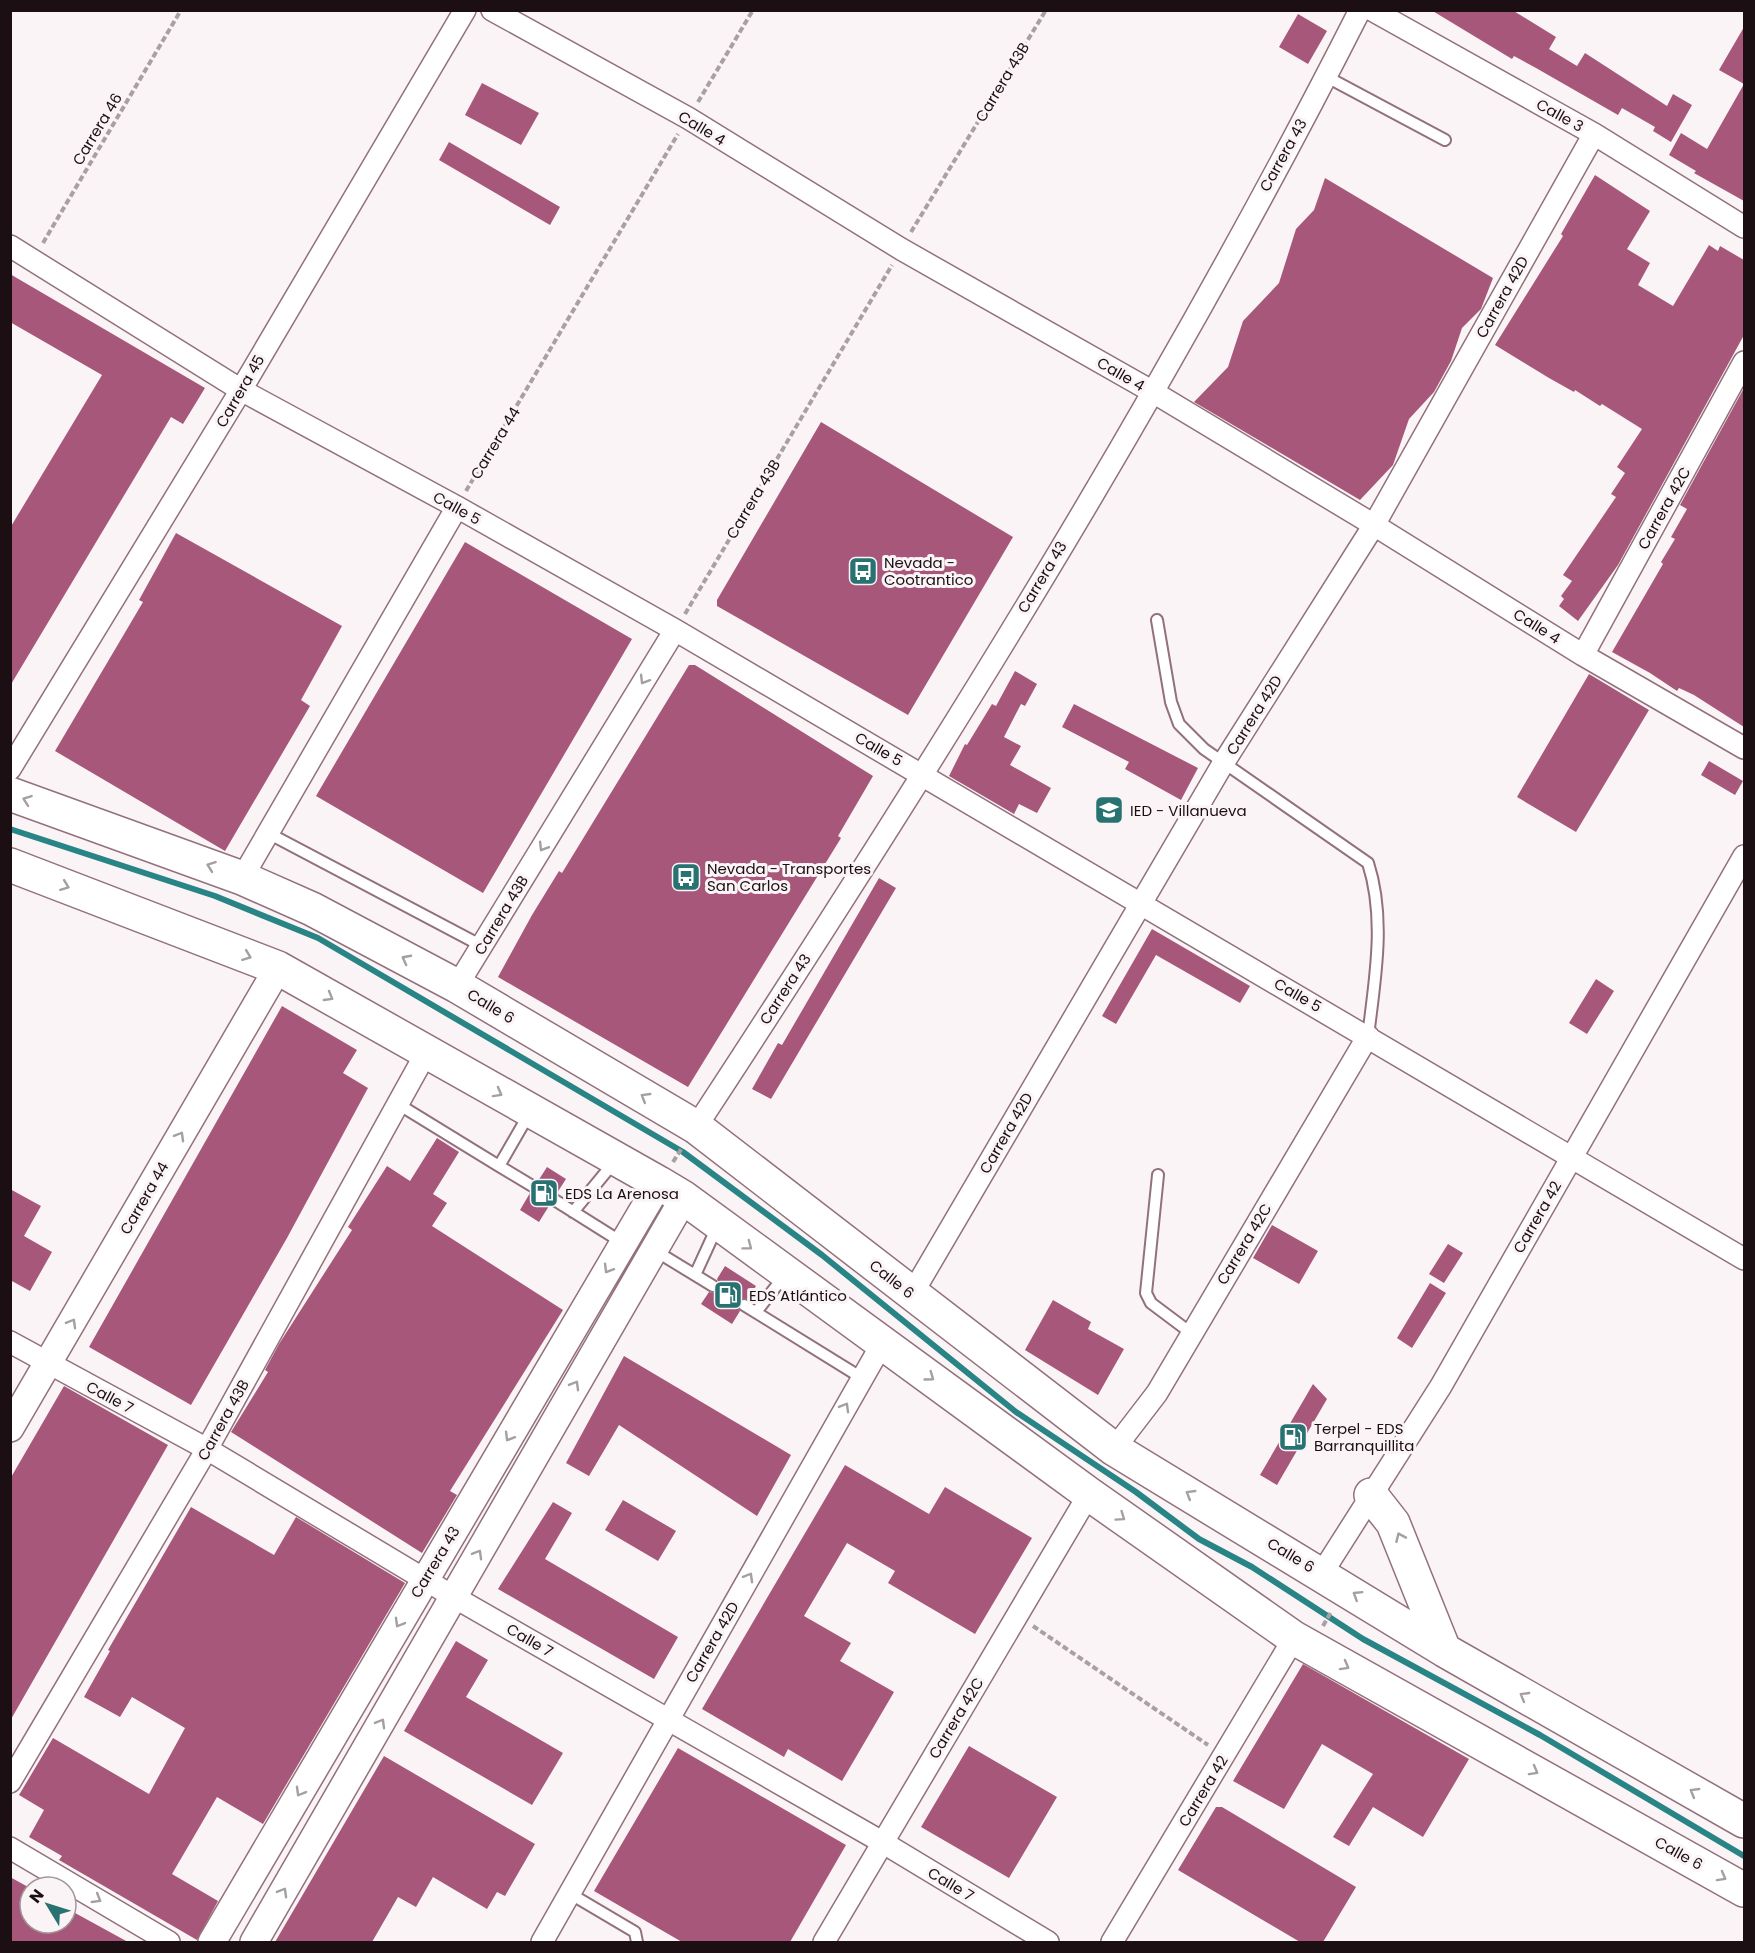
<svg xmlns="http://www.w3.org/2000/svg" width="1755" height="1953" viewBox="0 0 1755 1953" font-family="Poppins,sans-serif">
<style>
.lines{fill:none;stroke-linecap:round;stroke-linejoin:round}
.stream{stroke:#298585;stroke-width:6}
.building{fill:#a7587a}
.service-casing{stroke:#92717d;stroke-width:14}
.minor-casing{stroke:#92717d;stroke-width:24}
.tertiary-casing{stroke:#92717d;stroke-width:30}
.primary-casing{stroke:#92717d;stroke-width:36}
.path{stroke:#a9a0a4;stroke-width:4;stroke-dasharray:6 3;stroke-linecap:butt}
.service{stroke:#fff;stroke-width:10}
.minor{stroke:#fff;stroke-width:21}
.tertiary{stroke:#fff;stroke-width:27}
.primary{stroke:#fff;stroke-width:33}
.oneway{stroke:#a49fa1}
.labels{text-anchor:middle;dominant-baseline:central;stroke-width:6;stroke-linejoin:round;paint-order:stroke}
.street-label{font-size:15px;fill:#1b0f14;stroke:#fbf4f6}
.poi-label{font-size:15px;fill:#1b0f14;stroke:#fbf4f6;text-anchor:start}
</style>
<rect width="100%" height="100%" fill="#fbf4f6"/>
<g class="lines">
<path class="stream" d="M 10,829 L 215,896 L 318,938 L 683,1152 L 822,1255 L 1016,1412 L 1136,1492 L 1199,1539 L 1252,1567 L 1363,1639 L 1540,1735 L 1744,1856"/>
</g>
<path class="building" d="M 1431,10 L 1512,10 L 1556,37 L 1549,49 L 1577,66 L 1585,53 L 1667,106 L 1673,94 L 1692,105 L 1671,142 L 1653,131 L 1655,127 L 1622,108 L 1618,115 L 1536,68 L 1514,56 L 1512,59 Z
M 1298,14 L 1327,31 L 1308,64 L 1279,47 Z
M 1744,27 L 1744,201 L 1694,173 L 1696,171 L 1669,155 L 1681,133 L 1707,149 L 1744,84 L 1719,70 Z
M 482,83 L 539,113 L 521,145 L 465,115 Z
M 449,142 L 560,207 L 550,225 L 439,160 Z
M 1595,175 L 1650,211 L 1627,249 L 1650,263 L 1638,285 L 1673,306 L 1709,245 L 1718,251 L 1720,246 L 1744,260 L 1744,335 L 1618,565 L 1578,621 L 1559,606 L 1564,599 L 1561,596 L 1572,581 L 1563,575 L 1616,497 L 1611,494 L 1625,473 L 1617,467 L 1642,429 L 1602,404 L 1600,406 L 1575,390 L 1574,392 L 1549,378 L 1495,345 L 1563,236 L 1561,234 Z
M 1325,178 L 1493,278 L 1481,309 L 1462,328 L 1451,361 L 1434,392 L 1409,419 L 1393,465 L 1360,500 L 1194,402 L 1228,367 L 1243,321 L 1279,283 L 1296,229 L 1314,210 Z
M 10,274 L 205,388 L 183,424 L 171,417 L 10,686 L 10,528 L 102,375 L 10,322 Z
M 1744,388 L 1744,727 L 1694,695 L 1679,688 L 1677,691 L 1650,673 L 1612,652 L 1663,564 L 1661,562 L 1675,539 L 1671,537 L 1687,509 L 1680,505 Z
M 821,422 L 1013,537 L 908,715 L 717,606 L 717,600 Z
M 176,533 L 342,626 L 301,700 L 310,706 L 225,851 L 55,751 L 143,602 L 139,600 Z
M 465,542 L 632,639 L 483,893 L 316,796 Z
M 689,665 L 695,665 L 873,776 L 838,836 L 841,838 L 688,1087 L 498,977 L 532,915 L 559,871 L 562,873 Z
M 1015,671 L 1037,684 L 1025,706 L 1021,704 L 1004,737 L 1021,746 L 1010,765 L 1051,788 L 1037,813 L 1019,804 L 1014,814 L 949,776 L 965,744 L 967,745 L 992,704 L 996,706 Z
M 1589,674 L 1649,710 L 1576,832 L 1517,797 Z
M 1074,704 L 1198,768 L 1181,800 L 1125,769 L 1129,762 L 1062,727 Z
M 1709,761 L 1743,781 L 1735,795 L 1701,775 Z
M 879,878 L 896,888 L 771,1099 L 752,1089 L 778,1043 L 782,1045 Z
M 1152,929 L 1250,986 L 1240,1003 L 1156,955 L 1116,1024 L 1102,1016 Z
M 1596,979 L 1614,991 L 1587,1034 L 1569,1023 Z
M 282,1006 L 357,1050 L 343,1073 L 368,1088 L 287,1238 L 191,1405 L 89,1347 Z
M 437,1138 L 459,1152 L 433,1194 L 447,1203 L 432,1226 L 563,1310 L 450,1491 L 457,1495 L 422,1553 L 231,1432 L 268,1372 L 265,1370 L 279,1344 L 352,1230 L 348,1227 L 387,1166 L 410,1181 Z
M 547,1167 L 566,1179 L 557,1193 L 547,1195 L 546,1199 L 549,1206 L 539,1222 L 520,1210 L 530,1193 L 540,1191 L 541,1187 L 538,1181 Z
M 10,1189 L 41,1206 L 24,1236 L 52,1252 L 30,1291 L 10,1280 Z
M 1272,1225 L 1318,1251 L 1299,1284 L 1253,1258 Z
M 1448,1244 L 1463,1253 L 1444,1283 L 1429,1274 Z
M 725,1266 L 756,1286 L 748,1299 L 738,1301 L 737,1305 L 740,1311 L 732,1324 L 701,1304 L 709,1292 L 713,1293 L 719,1290 L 720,1286 L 717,1279 Z
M 1430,1283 L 1446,1293 L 1412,1348 L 1397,1338 Z
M 1053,1300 L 1091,1322 L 1088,1329 L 1124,1349 L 1098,1395 L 1025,1350 Z
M 624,1356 L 791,1455 L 757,1516 L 619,1425 L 589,1476 L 566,1463 Z
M 1313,1384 L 1327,1399 L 1277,1485 L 1260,1475 Z
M 64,1386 L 168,1445 L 10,1721 L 10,1479 Z
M 845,1465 L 929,1514 L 945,1487 L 1032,1538 L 975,1634 L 888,1583 L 895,1571 L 847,1543 L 804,1616 L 851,1643 L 840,1661 L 894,1692 L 842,1781 L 788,1749 L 784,1757 L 702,1709 Z
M 623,1500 L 676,1531 L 658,1561 L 605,1530 Z
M 553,1502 L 572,1513 L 545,1559 L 678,1637 L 654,1679 L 498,1589 Z
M 191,1507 L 274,1555 L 296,1517 L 405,1583 L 263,1824 L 217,1797 L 172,1874 L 218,1901 L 197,1940 L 59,1860 L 62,1856 L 29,1837 L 44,1810 L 19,1795 L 53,1738 L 149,1794 L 185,1728 L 132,1697 L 120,1717 L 84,1697 L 110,1651 L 108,1650 Z
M 456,1641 L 488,1660 L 466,1697 L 563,1753 L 532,1805 L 404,1731 Z
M 1303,1664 L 1469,1759 L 1423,1837 L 1373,1807 L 1349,1846 L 1333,1837 L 1373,1774 L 1322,1744 L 1284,1809 L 1233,1781 Z
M 969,1746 L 1057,1797 L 1009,1878 L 921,1827 Z
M 678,1748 L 846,1845 L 790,1942 L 682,1942 L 594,1891 Z
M 384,1756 L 535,1844 L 505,1896 L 497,1892 L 487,1909 L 433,1877 L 416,1907 L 398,1897 L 372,1942 L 275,1942 Z
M 1216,1807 L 1222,1807 L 1356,1887 L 1323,1942 L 1300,1942 L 1178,1870 Z
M 10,1877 L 30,1888 L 30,1923 L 66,1923 L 66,1908 L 128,1942 L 10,1942 Z"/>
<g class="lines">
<g class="service-casing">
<path id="service" d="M 1327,77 L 1445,140
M 1157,620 L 1171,702 L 1179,724 L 1204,749 L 1368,863 C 1386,918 1375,979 1368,1036
M 268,833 L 482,946
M 398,1104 L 499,1166
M 529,1114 L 499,1166 L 534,1187
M 1158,1175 L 1146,1293 L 1151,1303 L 1191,1333
M 553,1199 L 623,1243
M 573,1212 L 615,1161
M 654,1250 L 713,1286
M 695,1275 L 717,1227
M 744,1305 L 862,1378
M 756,1312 L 785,1275
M 569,1893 L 635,1932 L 637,1942"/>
</g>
<g class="minor-casing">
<path id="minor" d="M 492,10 L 688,118 L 901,249 L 1153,392 L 1374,525 L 1583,655 L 1744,748
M 1372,10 L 1594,134 L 1744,227
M 10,246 L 241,390 L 457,507 L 675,630 L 1744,1259
M 1583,655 L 1744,362
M 10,769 L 241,390 L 465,10
M 242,878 L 457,507
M 457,986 L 675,630
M 696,1127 C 933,765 1164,397 1360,10
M 912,1294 L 1224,762 L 1374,525 L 1594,134
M 10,1342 L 207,1449 L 454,1597 L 882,1842 L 1048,1942
M 1114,1449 L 1157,1393 L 1368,1036
M 1322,1573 L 1441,1386 L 1744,856
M 10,1782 L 207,1449 L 426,1053
M 10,1848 L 169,1942
M 542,1942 L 883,1342
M 824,1942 L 1089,1494
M 1112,1942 L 1294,1638"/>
</g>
<g class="tertiary-casing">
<path id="tertiary" d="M 10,1428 L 278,968
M 212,1942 L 659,1183
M 254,1942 L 684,1198"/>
</g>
<g class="primary-casing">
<path id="primary" d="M 10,794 L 242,878 L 312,909 L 457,986 L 696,1127 L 1114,1449 L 1444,1650 L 1744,1821
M 10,865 L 278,968 L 659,1183 L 684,1198 L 1089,1494 L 1294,1638 L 1744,1890
M 1371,1495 L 1393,1523 L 1444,1650"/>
</g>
<path class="path" d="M 698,102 L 753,10
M 911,232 L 1046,10
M 43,243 L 181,10
M 466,491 L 678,134
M 685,614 L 892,265
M 673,1162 L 682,1148
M 1033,1626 L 1208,1745
M 1323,1626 L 1331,1612"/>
<use href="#service" class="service"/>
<use href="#minor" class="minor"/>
<use href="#tertiary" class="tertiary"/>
<use href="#primary" class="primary"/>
</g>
<defs><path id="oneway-chevron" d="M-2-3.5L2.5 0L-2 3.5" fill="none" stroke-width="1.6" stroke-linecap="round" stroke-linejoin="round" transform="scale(1.5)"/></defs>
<g class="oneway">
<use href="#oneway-chevron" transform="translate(644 680) rotate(121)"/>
<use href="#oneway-chevron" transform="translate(27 800) rotate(-160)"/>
<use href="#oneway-chevron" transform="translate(543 847) rotate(121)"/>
<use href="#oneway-chevron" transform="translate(211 866) rotate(-160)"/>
<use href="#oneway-chevron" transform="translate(65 886) rotate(21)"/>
<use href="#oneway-chevron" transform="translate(247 956) rotate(21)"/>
<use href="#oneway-chevron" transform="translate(406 959) rotate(-152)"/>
<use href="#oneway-chevron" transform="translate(329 997) rotate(30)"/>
<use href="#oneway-chevron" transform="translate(498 1093) rotate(29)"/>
<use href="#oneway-chevron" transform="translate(645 1097) rotate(-149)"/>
<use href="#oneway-chevron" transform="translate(180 1136) rotate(-60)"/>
<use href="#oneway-chevron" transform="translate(748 1246) rotate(37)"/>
<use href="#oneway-chevron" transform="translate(608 1269) rotate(121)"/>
<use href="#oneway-chevron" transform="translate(72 1323) rotate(-60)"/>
<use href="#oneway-chevron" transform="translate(930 1377) rotate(36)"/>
<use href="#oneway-chevron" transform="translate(575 1385) rotate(-60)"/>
<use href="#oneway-chevron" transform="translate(845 1407) rotate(-60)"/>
<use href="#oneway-chevron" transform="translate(509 1437) rotate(121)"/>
<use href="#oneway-chevron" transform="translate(1190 1494) rotate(-149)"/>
<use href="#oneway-chevron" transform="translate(1121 1517) rotate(35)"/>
<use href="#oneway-chevron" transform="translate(1400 1537) rotate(-114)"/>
<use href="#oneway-chevron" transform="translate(478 1554) rotate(-60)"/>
<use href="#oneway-chevron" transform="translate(749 1577) rotate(-60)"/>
<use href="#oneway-chevron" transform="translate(1357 1595) rotate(-148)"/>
<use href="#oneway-chevron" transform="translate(399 1623) rotate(120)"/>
<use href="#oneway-chevron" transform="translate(1345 1666) rotate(29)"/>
<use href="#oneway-chevron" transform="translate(1524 1696) rotate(-150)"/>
<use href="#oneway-chevron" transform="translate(381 1723) rotate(-60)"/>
<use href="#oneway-chevron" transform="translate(1534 1771) rotate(29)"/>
<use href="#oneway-chevron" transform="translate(300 1792) rotate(120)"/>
<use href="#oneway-chevron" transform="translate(1694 1792) rotate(-150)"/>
<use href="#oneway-chevron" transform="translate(1722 1877) rotate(29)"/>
<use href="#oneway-chevron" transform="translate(283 1892) rotate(-60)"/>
<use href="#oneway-chevron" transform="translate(97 1899) rotate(31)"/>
</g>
<defs>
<g id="bus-square" transform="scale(1.5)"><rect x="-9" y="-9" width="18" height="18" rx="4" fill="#287271" stroke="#fbf4f6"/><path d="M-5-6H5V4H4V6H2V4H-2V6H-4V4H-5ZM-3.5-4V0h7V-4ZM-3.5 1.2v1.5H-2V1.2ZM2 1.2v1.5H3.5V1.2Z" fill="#fff"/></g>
<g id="school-square" transform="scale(1.5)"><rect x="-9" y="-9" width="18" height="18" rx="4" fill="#287271" stroke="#fbf4f6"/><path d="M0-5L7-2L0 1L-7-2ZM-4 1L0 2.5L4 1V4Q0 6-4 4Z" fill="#fff"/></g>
<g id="fuel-square" transform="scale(1.5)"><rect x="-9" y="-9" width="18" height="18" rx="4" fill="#287271" stroke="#fbf4f6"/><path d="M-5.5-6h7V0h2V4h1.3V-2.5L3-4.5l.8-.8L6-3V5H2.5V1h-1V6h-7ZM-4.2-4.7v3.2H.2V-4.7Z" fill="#fff"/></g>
</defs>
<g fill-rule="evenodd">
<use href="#bus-square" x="863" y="571"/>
<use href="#school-square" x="1109" y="810"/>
<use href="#bus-square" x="686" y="877"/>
<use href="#fuel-square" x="544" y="1193"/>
<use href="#fuel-square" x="728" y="1295"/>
<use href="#fuel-square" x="1293" y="1437"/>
</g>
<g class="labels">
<g class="street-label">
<text transform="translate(1002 82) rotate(-59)">Carrera 43B</text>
<text transform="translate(1560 115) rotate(29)">Calle 3</text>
<text transform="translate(702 128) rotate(31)">Calle 4</text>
<text transform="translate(97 129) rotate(-59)">Carrera 46</text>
<text transform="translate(1283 155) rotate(-61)">Carrera 43</text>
<text transform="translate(1502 297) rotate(-61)">Carrera 42D</text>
<text transform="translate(1121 374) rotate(30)">Calle 4</text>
<text transform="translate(240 391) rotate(-60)">Carrera 45</text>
<text transform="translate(495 443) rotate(-59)">Carrera 44</text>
<text transform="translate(753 499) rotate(-59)">Carrera 43B</text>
<text transform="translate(457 508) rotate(29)">Calle 5</text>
<text transform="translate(1664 508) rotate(-61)">Carrera 42C</text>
<text transform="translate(1042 577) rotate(-59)">Carrera 43</text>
<text transform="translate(1537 626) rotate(32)">Calle 4</text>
<text transform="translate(1254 715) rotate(-58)">Carrera 42D</text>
<text transform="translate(879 749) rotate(30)">Calle 5</text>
<text transform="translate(501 915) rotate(-59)">Carrera 43B</text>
<text transform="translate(785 989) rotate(-57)">Carrera 43</text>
<text transform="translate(1298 995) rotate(30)">Calle 5</text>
<text transform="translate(491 1006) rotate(31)">Calle 6</text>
<text transform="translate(1006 1133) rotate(-60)">Carrera 42D</text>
<text transform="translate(144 1198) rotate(-60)">Carrera 44</text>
<text transform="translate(1537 1217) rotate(-60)">Carrera 42</text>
<text transform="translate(1244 1244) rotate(-59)">Carrera 42C</text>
<text transform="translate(892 1279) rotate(38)">Calle 6</text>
<text transform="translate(110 1397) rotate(28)">Calle 7</text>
<text transform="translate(223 1420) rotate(-61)">Carrera 43B</text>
<text transform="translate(1291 1555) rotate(31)">Calle 6</text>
<text transform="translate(435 1562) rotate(-59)">Carrera 43</text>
<text transform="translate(530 1640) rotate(30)">Calle 7</text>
<text transform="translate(712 1642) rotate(-60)">Carrera 42D</text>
<text transform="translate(956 1718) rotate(-59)">Carrera 42C</text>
<text transform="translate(1203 1791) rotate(-59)">Carrera 42</text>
<text transform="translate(1679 1853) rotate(29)">Calle 6</text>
<text transform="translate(951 1884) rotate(31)">Calle 7</text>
</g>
<g class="poi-label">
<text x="884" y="562">Nevada -<tspan x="884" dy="17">Cootrantico</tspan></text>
<text x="1130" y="810">IED - Villanueva</text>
<text x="707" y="868">Nevada - Transportes<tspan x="707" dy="17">San Carlos</tspan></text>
<text x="565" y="1193">EDS La Arenosa</text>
<text x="749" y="1295">EDS Atlántico</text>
<text x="1314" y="1428">Terpel - EDS<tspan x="1314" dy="17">Barranquillita</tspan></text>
</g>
</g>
<rect width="1755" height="1953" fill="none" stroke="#1b0f14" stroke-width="24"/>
<g transform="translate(48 1905) rotate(308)"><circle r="28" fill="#fbf4f6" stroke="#a1989c" stroke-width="1.5"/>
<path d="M0-4.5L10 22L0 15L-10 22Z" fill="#287271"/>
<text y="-9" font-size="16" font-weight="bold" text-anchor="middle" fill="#1b0f14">N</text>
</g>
</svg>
